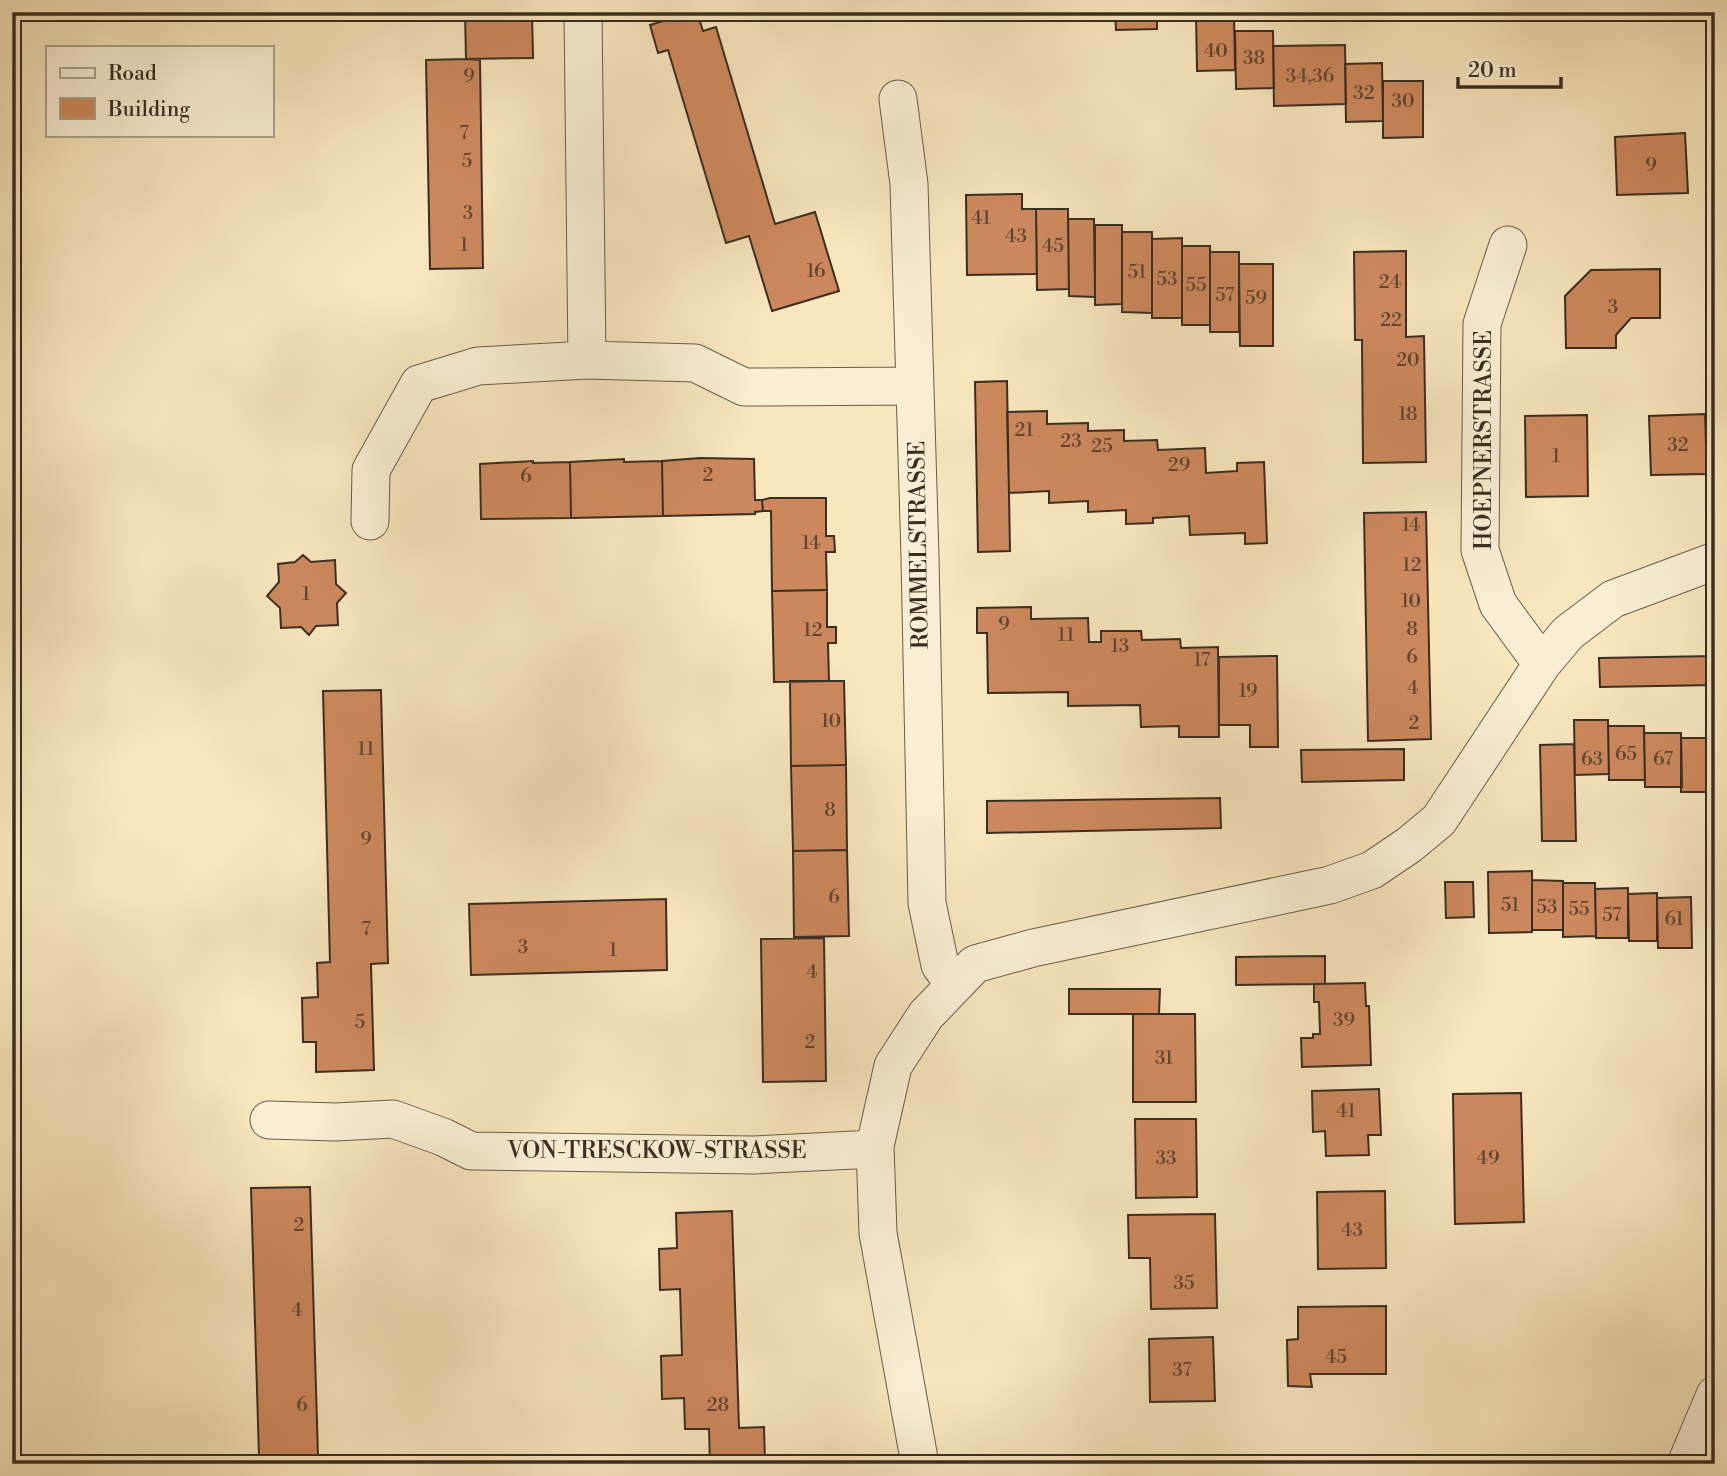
<svg xmlns="http://www.w3.org/2000/svg" width="1727" height="1476" viewBox="0 0 1727 1476" font-family="'Libre Bodoni',serif">
<style>
.building{fill:#cd895d;stroke:#392e23;stroke-width:2}
.lines{fill:none;stroke-linecap:round;stroke-linejoin:round}
.minor-casing{stroke:#695c4a;stroke-width:39}
.minor{stroke:#faefd4;stroke-width:37}
.labels{text-anchor:middle;dominant-baseline:central;stroke-width:5;stroke-linejoin:round;paint-order:stroke}
.number-label{font-size:19px;fill:#5e4532}
.street-label{font-size:23px;fill:#392e23;stroke:#faefd4}
</style>
<rect width="100%" height="100%" fill="#f8e6bd"/>
<filter id="stains"><feTurbulence type="fractalNoise" baseFrequency=".00286" numOctaves="4"/><feColorMatrix values="0 0 0 0 .2 0 0 0 0 .09 0 0 0 0 .02 0 0 0 .5 -.17"/></filter>
<radialGradient id="worn" r=".72"><stop offset=".6" stop-color="#630" stop-opacity="0"/><stop offset="1" stop-color="#630" stop-opacity=".3"/></radialGradient>
<path class="building" d="M 465,12 L 532,12 L 533,58 L 466,59 Z
M 693,12 L 697,12 L 703,31 L 716,27 L 775,224 L 815,212 L 839,291 L 772,311 L 749,236 L 726,243 L 668,50 L 658,53 L 650,25 Z
M 954,12 L 1074,12 L 954,15 Z
M 1115,12 L 1157,12 L 1157,29 L 1116,30 Z
M 1234,13 L 1235,70 L 1197,71 L 1196,14 Z
M 1235,31 L 1273,31 L 1274,88 L 1236,89 Z
M 1345,45 L 1346,104 L 1274,106 L 1273,46 Z
M 466,59 L 480,60 L 483,268 L 430,269 L 426,60 Z
M 1382,63 L 1383,121 L 1346,122 L 1345,64 Z
M 1383,81 L 1423,81 L 1423,137 L 1383,138 Z
M 1685,133 L 1688,193 L 1617,195 L 1615,137 Z
M 1022,194 L 1022,209 L 1036,209 L 1037,274 L 967,275 L 966,195 Z
M 1036,209 L 1068,209 L 1069,289 L 1037,290 Z
M 1068,219 L 1094,219 L 1095,297 L 1069,296 Z
M 1095,225 L 1122,225 L 1122,304 L 1095,305 Z
M 1122,232 L 1152,232 L 1152,313 L 1122,312 Z
M 1182,238 L 1182,318 L 1152,318 L 1152,239 Z
M 1182,246 L 1210,246 L 1210,325 L 1182,325 Z
M 1406,251 L 1406,337 L 1424,336 L 1426,462 L 1363,463 L 1362,340 L 1355,340 L 1354,252 Z
M 1210,252 L 1239,252 L 1239,332 L 1210,332 Z
M 1239,264 L 1273,264 L 1273,346 L 1240,346 Z
M 1660,269 L 1660,318 L 1631,318 L 1616,335 L 1616,348 L 1566,348 L 1565,296 L 1591,270 Z
M 1007,381 L 1010,551 L 978,552 L 975,382 Z
M 1047,411 L 1047,424 L 1088,423 L 1088,431 L 1124,430 L 1124,441 L 1157,440 L 1158,450 L 1205,448 L 1206,473 L 1237,471 L 1237,463 L 1264,462 L 1267,543 L 1245,544 L 1245,533 L 1190,535 L 1189,516 L 1153,518 L 1153,523 L 1126,524 L 1126,510 L 1088,512 L 1088,501 L 1049,503 L 1049,491 L 1009,493 L 1007,412 Z
M 1705,414 L 1707,474 L 1651,475 L 1649,416 Z
M 1587,415 L 1588,496 L 1526,497 L 1525,416 Z
M 700,458 L 754,459 L 755,500 L 762,500 L 763,511 L 755,512 L 755,514 L 663,516 L 662,461 Z
M 624,459 L 624,462 L 662,461 L 663,516 L 571,518 L 570,462 Z
M 533,461 L 533,463 L 570,462 L 571,518 L 481,519 L 480,464 Z
M 770,498 L 826,498 L 826,536 L 834,536 L 835,552 L 826,552 L 827,590 L 772,591 L 771,511 L 763,511 L 762,500 Z
M 1426,512 L 1431,739 L 1368,741 L 1364,513 Z
M 303,555 L 311,562 L 335,560 L 336,584 L 346,593 L 337,603 L 338,625 L 316,626 L 309,635 L 301,627 L 281,628 L 280,608 L 267,596 L 279,582 L 278,564 L 295,562 Z
M 827,590 L 827,627 L 836,627 L 836,643 L 828,643 L 829,681 L 774,682 L 772,591 Z
M 1031,607 L 1031,619 L 1088,618 L 1089,642 L 1101,642 L 1101,631 L 1141,631 L 1142,640 L 1180,639 L 1181,648 L 1218,647 L 1219,737 L 1179,737 L 1179,726 L 1141,727 L 1140,705 L 1068,706 L 1068,692 L 988,693 L 987,633 L 977,633 L 977,608 Z
M 1277,656 L 1278,747 L 1250,747 L 1250,725 L 1219,725 L 1219,657 Z
M 1715,656 L 1715,685 L 1600,687 L 1599,658 Z
M 790,681 L 844,681 L 846,765 L 791,766 Z
M 381,690 L 388,963 L 371,964 L 374,1070 L 316,1072 L 316,1042 L 303,1042 L 302,998 L 318,997 L 317,963 L 330,962 L 323,691 Z
M 1574,720 L 1608,720 L 1609,774 L 1575,775 Z
M 1608,726 L 1644,726 L 1645,780 L 1609,780 Z
M 1644,733 L 1681,733 L 1682,787 L 1645,787 Z
M 1681,738 L 1715,738 L 1715,792 L 1681,792 Z
M 1574,744 L 1576,841 L 1542,841 L 1540,745 Z
M 1404,749 L 1404,780 L 1302,782 L 1301,750 Z
M 846,765 L 847,850 L 793,851 L 791,766 Z
M 1220,798 L 1221,828 L 987,833 L 987,801 Z
M 847,850 L 849,936 L 794,937 L 793,851 Z
M 1532,871 L 1532,932 L 1489,933 L 1488,872 Z
M 1532,880 L 1563,881 L 1563,930 L 1532,930 Z
M 1445,882 L 1473,882 L 1474,917 L 1446,918 Z
M 1563,883 L 1595,883 L 1596,936 L 1563,937 Z
M 1628,888 L 1628,938 L 1596,938 L 1595,889 Z
M 1657,893 L 1657,941 L 1629,941 L 1628,894 Z
M 1691,897 L 1692,948 L 1658,948 L 1657,898 Z
M 666,899 L 667,970 L 471,975 L 469,904 Z
M 824,938 L 826,1081 L 763,1082 L 761,939 Z
M 1325,956 L 1325,984 L 1236,985 L 1236,957 Z
M 1365,983 L 1366,1006 L 1369,1006 L 1371,1065 L 1302,1067 L 1301,1038 L 1313,1038 L 1313,1034 L 1320,1034 L 1319,1002 L 1314,1002 L 1314,984 Z
M 1069,989 L 1160,989 L 1159,1014 L 1069,1014 Z
M 1133,1014 L 1195,1014 L 1196,1102 L 1133,1102 Z
M 1379,1089 L 1381,1135 L 1368,1135 L 1369,1155 L 1326,1156 L 1325,1131 L 1313,1132 L 1312,1091 Z
M 1521,1093 L 1524,1222 L 1455,1224 L 1453,1094 Z
M 1135,1119 L 1196,1119 L 1197,1197 L 1136,1198 Z
M 310,1187 L 318,1456 L 302,1457 L 302,1464 L 249,1464 L 249,1457 L 259,1457 L 251,1188 Z
M 1385,1191 L 1386,1268 L 1318,1269 L 1317,1192 Z
M 732,1211 L 739,1428 L 764,1427 L 765,1464 L 710,1464 L 709,1429 L 685,1429 L 684,1398 L 662,1399 L 661,1356 L 682,1355 L 680,1289 L 660,1290 L 659,1249 L 677,1248 L 676,1213 Z
M 1215,1214 L 1217,1308 L 1151,1309 L 1150,1258 L 1129,1258 L 1128,1215 Z
M 1386,1306 L 1386,1374 L 1310,1374 L 1312,1387 L 1288,1386 L 1287,1340 L 1298,1339 L 1298,1307 Z
M 1213,1337 L 1215,1401 L 1150,1402 L 1149,1339 Z"/>
<g class="lines">
<g class="minor-casing">
<path id="minor" d="M 583,12 L 587,360 L 695,363 L 744,387 L 915,386
M 898,99 L 909,184 L 920,557 L 927,903 L 940,965 L 955,985
M 1508,245 L 1482,324 L 1480,550 L 1498,604 L 1542,664
M 370,521 L 371,470 L 419,384 L 478,366 L 587,360
M 269,1120 L 336,1122 L 393,1119 L 443,1137 L 471,1151 L 753,1155 L 875,1149
M 920,1464 L 878,1233 L 875,1146 L 893,1066 L 926,1015 L 975,964 L 1033,948 L 1330,885 L 1372,870 L 1409,845 L 1439,820 L 1542,664 L 1568,633 L 1613,599 L 1715,561
M 1686,1464 L 1715,1395"/>
</g>
<use href="#minor" class="minor"/>
</g>
<g class="labels">
<g class="number-label">
<text x="1216" y="51">40</text>
<text x="1254" y="58">38</text>
<text x="469" y="76">9</text>
<text x="1310" y="76">34,36</text>
<text x="1364" y="93">32</text>
<text x="1403" y="101">30</text>
<text x="464" y="133">7</text>
<text x="467" y="161">5</text>
<text x="1651" y="165">9</text>
<text x="468" y="213">3</text>
<text x="981" y="218">41</text>
<text x="1016" y="236">43</text>
<text x="464" y="245">1</text>
<text x="1053" y="246">45</text>
<text x="816" y="271">16</text>
<text x="1137" y="272">51</text>
<text x="1167" y="279">53</text>
<text x="1390" y="282">24</text>
<text x="1196" y="285">55</text>
<text x="1225" y="295">57</text>
<text x="1256" y="298">59</text>
<text x="1613" y="307">3</text>
<text x="1391" y="320">22</text>
<text x="1408" y="360">20</text>
<text x="1408" y="414">18</text>
<text x="1024" y="430">21</text>
<text x="1071" y="441">23</text>
<text x="1678" y="445">32</text>
<text x="1102" y="446">25</text>
<text x="1556" y="456">1</text>
<text x="1179" y="465">29</text>
<text x="708" y="475">2</text>
<text x="526" y="476">6</text>
<text x="1411" y="525">14</text>
<text x="811" y="543">14</text>
<text x="1412" y="565">12</text>
<text x="306" y="594">1</text>
<text x="1411" y="601">10</text>
<text x="1004" y="624">9</text>
<text x="1412" y="629">8</text>
<text x="813" y="630">12</text>
<text x="1066" y="635">11</text>
<text x="1120" y="646">13</text>
<text x="1412" y="657">6</text>
<text x="1202" y="660">17</text>
<text x="1413" y="688">4</text>
<text x="1248" y="691">19</text>
<text x="831" y="721">10</text>
<text x="1414" y="723">2</text>
<text x="366" y="749">11</text>
<text x="1626" y="754">65</text>
<text x="1592" y="759">63</text>
<text x="1663" y="759">67</text>
<text x="830" y="810">8</text>
<text x="366" y="839">9</text>
<text x="834" y="897">6</text>
<text x="1510" y="905">51</text>
<text x="1547" y="907">53</text>
<text x="1579" y="909">55</text>
<text x="1612" y="915">57</text>
<text x="1674" y="919">61</text>
<text x="366" y="929">7</text>
<text x="523" y="947">3</text>
<text x="613" y="950">1</text>
<text x="812" y="972">4</text>
<text x="1344" y="1020">39</text>
<text x="360" y="1022">5</text>
<text x="810" y="1042">2</text>
<text x="1164" y="1058">31</text>
<text x="1346" y="1111">41</text>
<text x="1166" y="1158">33</text>
<text x="1488" y="1158">49</text>
<text x="299" y="1225">2</text>
<text x="1352" y="1230">43</text>
<text x="1184" y="1283">35</text>
<text x="297" y="1310">4</text>
<text x="1336" y="1357">45</text>
<text x="1182" y="1370">37</text>
<text x="302" y="1405">6</text>
<text x="718" y="1405">28</text>
</g>
<g class="street-label">
<text transform="translate(1484 440) rotate(-90)">HOEPNERSTRASSE</text>
<text transform="translate(919 545) rotate(-91)">ROMMELSTRASSE</text>
<text x="657" y="1151">VON-TRESCKOW-STRASSE</text>
</g>
</g>
<rect width="1727" height="1476" fill="none" stroke="#f8e6bd" stroke-width="42"/>
<rect x="14" y="14" width="1699" height="1448" fill="none" stroke="#392e23" stroke-width="3.5"/>
<rect x="21" y="21" width="1685" height="1434" fill="none" stroke="#392e23" stroke-width="2"/>
<rect x="46" y="46" width="228" height="91" fill="#faefd4" stroke="#ada28d" stroke-width="2"/>
<rect x="60" y="68" width="35" height="10" fill="#faefd4" stroke="#ada28d" stroke-width="2"/>
<text x="108" y="80" font-size="21" fill="#392e23">Road</text>
<rect x="60" y="98" width="35" height="21" fill="#cd895d" stroke="#ada28d" stroke-width="2"/>
<text x="108" y="116" font-size="21" fill="#392e23">Building</text>
<path d="M1458 77v10h103v-10" fill="none" stroke="#392e23" stroke-width="3.5"/>
<text x="1468" y="77" font-size="21" fill="#392e23" stroke="#faefd4" stroke-width="5" paint-order="stroke">20 m</text>
<rect width="100%" height="100%" filter="url(#stains)"/>
<rect width="100%" height="100%" fill="url(#worn)"/>
</svg>
